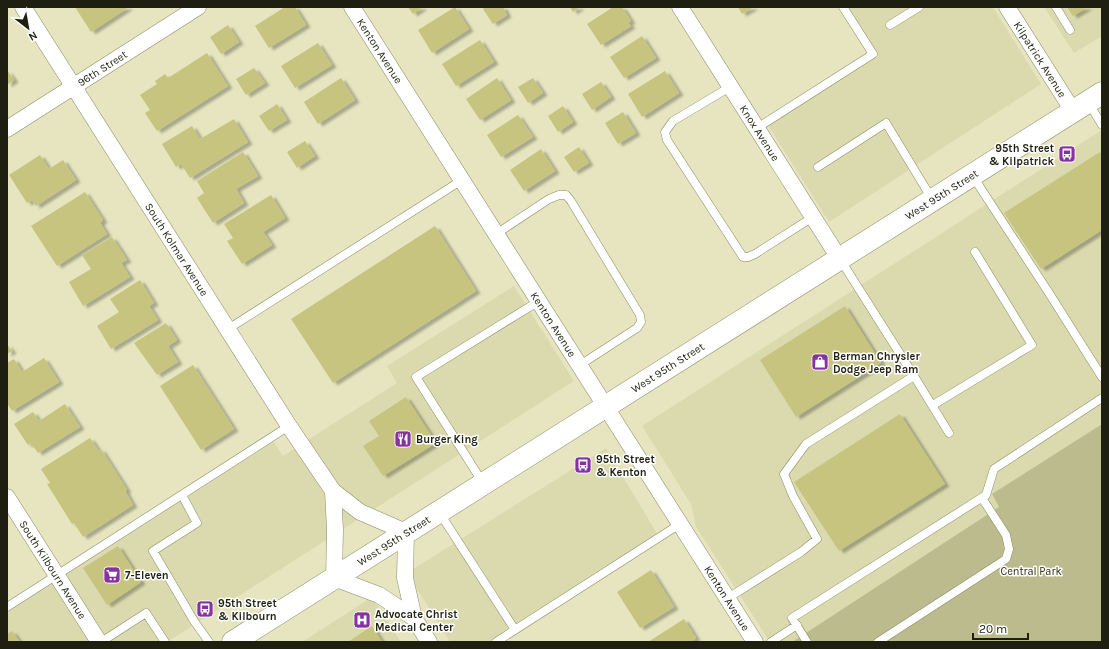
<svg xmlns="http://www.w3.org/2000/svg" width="1109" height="649" viewBox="0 0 1109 649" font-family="Karla,sans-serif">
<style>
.built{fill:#dbdaae}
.green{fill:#bcbb8d}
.building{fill:#c6c47f;filter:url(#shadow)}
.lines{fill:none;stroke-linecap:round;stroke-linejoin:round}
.lane-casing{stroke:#8a8a67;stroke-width:9}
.street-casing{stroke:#8a8a67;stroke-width:17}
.primary-casing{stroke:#8a8a67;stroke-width:23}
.lane{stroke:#fff;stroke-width:8}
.street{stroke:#fff;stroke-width:16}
.primary{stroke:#fff;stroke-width:22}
.labels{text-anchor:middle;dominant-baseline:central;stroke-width:3;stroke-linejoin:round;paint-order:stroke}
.street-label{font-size:11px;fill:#1f1f11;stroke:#fff}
.poi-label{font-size:11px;font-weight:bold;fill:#1f1f11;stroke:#fff;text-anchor:start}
.park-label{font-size:11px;fill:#2c2a0b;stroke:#fff}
</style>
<defs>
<filter id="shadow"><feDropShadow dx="4.5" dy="2.5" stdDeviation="1" flood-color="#0004"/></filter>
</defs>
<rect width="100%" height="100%" fill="#e6e5bf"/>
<path class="built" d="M 849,7 L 993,7 L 1041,84 L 829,222 L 766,122 L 873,54 L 845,9 Z
M 1044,7 L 1102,7 L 1102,36 L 1074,53 Z
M 1102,130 L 1102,424 L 992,494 L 999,507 L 792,642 L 770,642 L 696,527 L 691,504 L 642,426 Z
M 514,286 L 574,381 L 167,642 L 7,642 L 7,607 L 271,438 L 283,456 L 397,383 L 387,366 Z
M 606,448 L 659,537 L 496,642 L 450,642 L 407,573 Z
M 372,597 L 401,642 L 302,642 Z"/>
<path class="green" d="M 1102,424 L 1102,642 L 792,642 L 999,507 L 992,494 Z"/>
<path class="building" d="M 75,7 L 129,7 L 91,32 Z
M 285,7 L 295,7 L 306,25 L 269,48 L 255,26 Z
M 408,7 L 423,7 L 413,14 Z
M 455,7 L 469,29 L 432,53 L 418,30 Z
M 485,7 L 503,7 L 507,15 L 493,24 L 483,9 Z
M 570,7 L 580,7 L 573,12 Z
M 613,7 L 622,7 L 631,21 L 628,23 L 631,26 L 601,45 L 587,24 Z
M 738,7 L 754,7 L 742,14 Z
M 1067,7 L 1088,7 L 1073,16 Z
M 228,25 L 239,42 L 221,54 L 210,37 Z
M 642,36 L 656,58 L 624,78 L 610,57 Z
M 480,40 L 494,62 L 456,86 L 442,64 Z
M 318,43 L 332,65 L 295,88 L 281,66 Z
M 207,53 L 228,86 L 157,131 L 145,113 L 150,110 L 140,95 L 157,84 L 155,81 L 165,74 L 168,78 Z
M 254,68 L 265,83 L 246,95 L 236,79 Z
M 7,70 L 14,80 L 7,85 Z
M 665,71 L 679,93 L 642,117 L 628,94 Z
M 341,78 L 355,100 L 318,124 L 304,102 Z
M 497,78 L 511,100 L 480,120 L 466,99 Z
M 533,78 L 543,93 L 528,103 L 518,87 Z
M 601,82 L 611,97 L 592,110 L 582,94 Z
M 277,104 L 287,120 L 269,131 L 259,116 Z
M 563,106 L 573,122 L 558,132 L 548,116 Z
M 623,112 L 636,133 L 618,144 L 605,123 Z
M 518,115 L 533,137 L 501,157 L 487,135 Z
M 234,119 L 248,142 L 190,178 L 181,164 L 176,167 L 162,144 L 192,126 L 200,139 Z
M 305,141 L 315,156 L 297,168 L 287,152 Z
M 579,147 L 589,163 L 574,172 L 564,157 Z
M 541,149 L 555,171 L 524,191 L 510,170 Z
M 243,152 L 258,176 L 236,189 L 244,203 L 213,223 L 197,198 L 204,193 L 197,181 Z
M 1100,152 L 1102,156 L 1102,230 L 1041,269 L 1004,213 Z
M 40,155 L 49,169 L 63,160 L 76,180 L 36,206 L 32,200 L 27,203 L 9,175 Z
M 85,192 L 103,220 L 100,223 L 107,234 L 57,266 L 31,226 Z
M 271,195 L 285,218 L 263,232 L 272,245 L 242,264 L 227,241 L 233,238 L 224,224 Z
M 435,226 L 476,291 L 333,383 L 291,319 Z
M 112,237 L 127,260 L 121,263 L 130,277 L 83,306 L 69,282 L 91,269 L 82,255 Z
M 140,280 L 154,303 L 149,306 L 158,320 L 111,349 L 97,326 L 119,312 L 110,299 Z
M 845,306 L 881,363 L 796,417 L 760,360 Z
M 166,323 L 177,340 L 168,346 L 178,362 L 157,375 L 134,343 Z
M 7,344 L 12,351 L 7,354 Z
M 44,358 L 59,382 L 12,411 L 7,403 L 7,363 L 14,359 L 22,372 Z
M 193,365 L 234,429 L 201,450 L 160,386 Z
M 406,397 L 436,443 L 383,476 L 363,446 L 379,436 L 369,421 Z
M 65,404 L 80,427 L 38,453 L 31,443 L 28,445 L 14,424 L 33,412 L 39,421 Z
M 900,414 L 945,484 L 839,551 L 794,482 Z
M 90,438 L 99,451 L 101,449 L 127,490 L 125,491 L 133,505 L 83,537 L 74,523 L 72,524 L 47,484 L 50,483 L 41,469 Z
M 118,546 L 141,582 L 107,605 L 83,568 Z
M 651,570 L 674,607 L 640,628 L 617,592 Z
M 684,619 L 696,638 L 690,642 L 648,642 Z
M 372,626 L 382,642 L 348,642 Z
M 12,631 L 20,642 L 7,642 L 7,634 Z"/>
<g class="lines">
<g class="lane-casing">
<path id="lane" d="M 1056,7 L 1070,30
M 890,25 L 919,7
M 730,87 L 673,121 L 665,132 L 667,140 L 743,257 L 748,257 L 755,254 L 813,217
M 1088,102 L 1102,125
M 757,128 L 873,54 L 843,7
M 818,167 L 886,123 L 932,199
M 972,175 L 1049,293 L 1102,377
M 496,234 L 549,199 L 559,195 L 566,195 L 571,201 L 640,315 L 641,322 L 637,328 L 580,365
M 228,329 L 462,180
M 914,376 L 949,433
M 933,405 L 1032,345 L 975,252
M 483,483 L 416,377 L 539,301
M 182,495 L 197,523 L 153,551 L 194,621 L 209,642
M 439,512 L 515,630
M 728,598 L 801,552 L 817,539 L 793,496 L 784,474 L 806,444 L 914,376 L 840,259
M 7,607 L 289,426
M 101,642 L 146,613 L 165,642
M 496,642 L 680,524
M 771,642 L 797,625
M 807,642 L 792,618 L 986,495 L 994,469 L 1102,398
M 878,642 L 1006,559 L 1009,549 L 1006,535 L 982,498"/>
</g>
<g class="street-casing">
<g id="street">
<path id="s1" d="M 23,7 L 289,426 L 333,491 L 360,512 L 406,532 L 405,578 L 414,618 L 429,642"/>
<path id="s2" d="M 352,7 L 755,642"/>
<path id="s3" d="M 680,7 L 839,258"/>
<path id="s4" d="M 1007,7 L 1073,111"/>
<path id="s5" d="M 7,129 L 198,7"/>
<path d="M 333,491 L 335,530 L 334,578 L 379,595 L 414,618"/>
<path id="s6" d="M 7,497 L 99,642"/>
</g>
</g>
<g class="primary-casing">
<g id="primary">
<path id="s7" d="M 233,642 L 1102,93"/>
</g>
</g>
<use href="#lane" class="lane"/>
<use href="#street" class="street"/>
<use href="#primary" class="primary"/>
</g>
<defs>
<g id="bus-square" transform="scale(0.9)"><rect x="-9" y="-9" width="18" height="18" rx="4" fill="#8633a2" stroke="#fff"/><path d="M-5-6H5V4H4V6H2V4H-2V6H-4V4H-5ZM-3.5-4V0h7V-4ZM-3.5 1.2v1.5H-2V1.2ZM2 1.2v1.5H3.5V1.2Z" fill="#fff"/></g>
<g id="shop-square" transform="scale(0.9)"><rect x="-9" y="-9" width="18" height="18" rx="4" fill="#8633a2" stroke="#fff"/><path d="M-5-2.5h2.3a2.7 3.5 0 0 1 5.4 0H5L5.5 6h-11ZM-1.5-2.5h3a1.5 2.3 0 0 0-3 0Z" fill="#fff"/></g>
<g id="restaurant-square" transform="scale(0.9)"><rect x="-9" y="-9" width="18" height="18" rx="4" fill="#8633a2" stroke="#fff"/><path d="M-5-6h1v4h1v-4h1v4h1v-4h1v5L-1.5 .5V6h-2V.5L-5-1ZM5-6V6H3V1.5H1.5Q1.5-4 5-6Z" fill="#fff"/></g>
<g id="supermarket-square" transform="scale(0.9)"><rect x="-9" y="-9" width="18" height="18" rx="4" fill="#8633a2" stroke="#fff"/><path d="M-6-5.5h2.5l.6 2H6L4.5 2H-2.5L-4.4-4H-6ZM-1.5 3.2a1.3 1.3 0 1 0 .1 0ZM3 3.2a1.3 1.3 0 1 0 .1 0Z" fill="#fff"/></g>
<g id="hospital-square" transform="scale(0.9)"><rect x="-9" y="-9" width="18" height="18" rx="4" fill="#8633a2" stroke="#fff"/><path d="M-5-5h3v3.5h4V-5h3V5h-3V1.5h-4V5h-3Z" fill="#fff"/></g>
</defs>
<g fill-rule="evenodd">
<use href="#bus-square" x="1067" y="154"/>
<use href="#shop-square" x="820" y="362"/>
<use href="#restaurant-square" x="403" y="439"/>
<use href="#bus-square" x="583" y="465"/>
<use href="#supermarket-square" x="112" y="575"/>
<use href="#bus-square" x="205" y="609"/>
<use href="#hospital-square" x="362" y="620"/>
</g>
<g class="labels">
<g class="street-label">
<text stroke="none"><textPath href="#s2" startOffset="52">Kenton Avenue</textPath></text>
<text stroke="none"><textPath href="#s4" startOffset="62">Kilpatrick Avenue</textPath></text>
<text stroke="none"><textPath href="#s5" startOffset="113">96th Street</textPath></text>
<text stroke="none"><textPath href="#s3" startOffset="149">Knox Avenue</textPath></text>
<text stroke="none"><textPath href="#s7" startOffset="838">West 95th Street</textPath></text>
<text stroke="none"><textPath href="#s1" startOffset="287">South Kolmar Avenue</textPath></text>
<text stroke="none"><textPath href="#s2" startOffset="376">Kenton Avenue</textPath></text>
<text stroke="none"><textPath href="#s7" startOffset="514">West 95th Street</textPath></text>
<text stroke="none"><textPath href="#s7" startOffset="190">West 95th Street</textPath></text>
<text stroke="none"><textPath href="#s6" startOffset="86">South Kilbourn Avenue</textPath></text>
<text stroke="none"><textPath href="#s2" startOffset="700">Kenton Avenue</textPath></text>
</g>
<g class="poi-label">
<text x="1054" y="148" text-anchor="end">95th Street<tspan x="1054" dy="13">&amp; Kilpatrick</tspan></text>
<text x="833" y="356">Berman Chrysler<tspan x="833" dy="13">Dodge Jeep Ram</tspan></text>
<text x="416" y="439">Burger King</text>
<text x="596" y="459">95th Street<tspan x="596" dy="13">&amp; Kenton</tspan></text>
<text x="125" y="575">7-Eleven</text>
<text x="218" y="603">95th Street<tspan x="218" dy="13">&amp; Kilbourn</tspan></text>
<text x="375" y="614">Advocate Christ<tspan x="375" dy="13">Medical Center</tspan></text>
</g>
<g class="park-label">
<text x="1031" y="571">Central Park</text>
</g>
</g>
<rect width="1109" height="649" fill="none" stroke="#1f1f11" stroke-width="16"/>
<g transform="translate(28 28) rotate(149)" stroke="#ffffff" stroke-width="3" paint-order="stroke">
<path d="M0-3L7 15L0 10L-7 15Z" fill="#1f1f11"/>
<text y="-6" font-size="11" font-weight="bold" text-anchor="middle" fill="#1f1f11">N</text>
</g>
<path d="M973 633v6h55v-6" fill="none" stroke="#1f1f11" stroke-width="2"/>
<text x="979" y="633" font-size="12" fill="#1f1f11" stroke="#ffffff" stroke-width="3" paint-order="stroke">20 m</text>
</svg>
